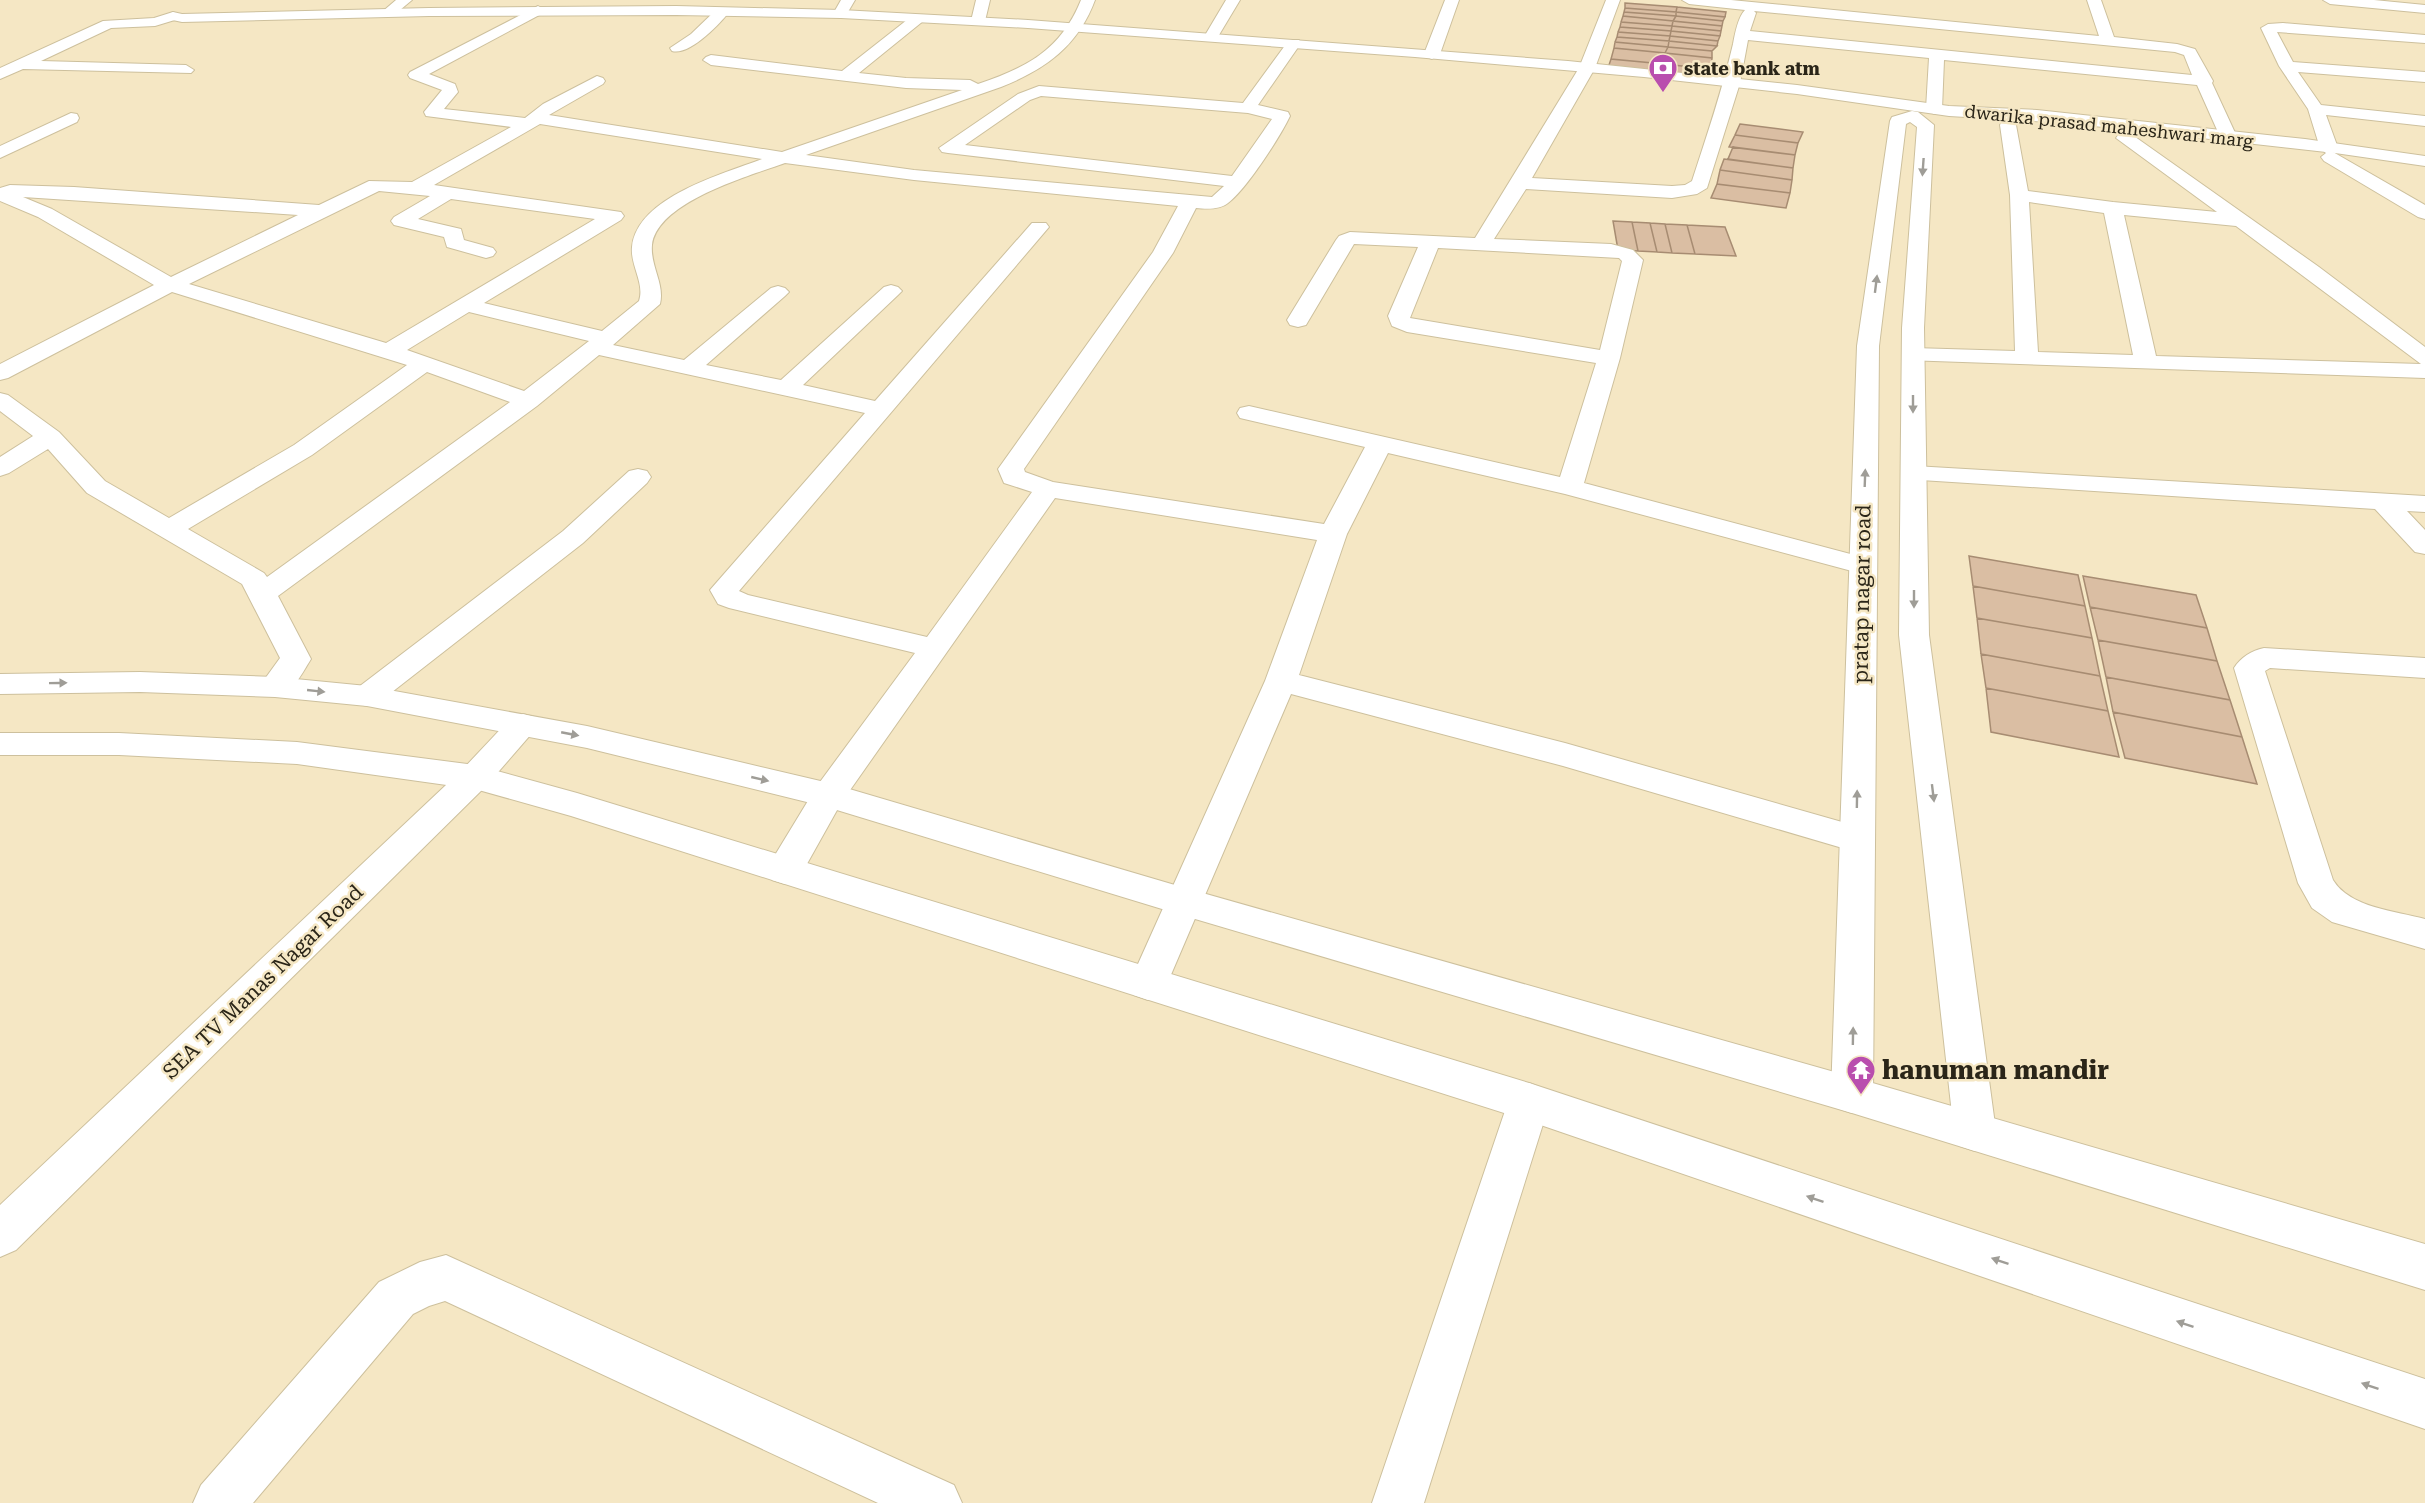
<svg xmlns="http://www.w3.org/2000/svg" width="2425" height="1503" viewBox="0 0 2425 1503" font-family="'Roboto Serif',serif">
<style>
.building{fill:#dabea3;stroke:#a78c72;stroke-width:1.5}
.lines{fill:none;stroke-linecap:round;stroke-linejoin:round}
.minor-casing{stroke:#cdc09d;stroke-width:2}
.tertiary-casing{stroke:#cdc09d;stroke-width:2}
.secondary-casing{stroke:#cdc09d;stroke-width:2}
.minor{fill:#fff;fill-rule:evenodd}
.tertiary{fill:#fff;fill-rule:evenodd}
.secondary{fill:#fff;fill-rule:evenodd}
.oneway{fill:#9f9d97}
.labels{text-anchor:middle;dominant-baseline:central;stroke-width:5;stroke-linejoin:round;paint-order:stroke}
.far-poi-label{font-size:18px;font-weight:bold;fill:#2a2518;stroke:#f5e7c4;text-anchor:start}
.far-street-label{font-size:18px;fill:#2a2518;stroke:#f5e7c4}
.street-label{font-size:21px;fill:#2a2518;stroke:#f5e7c4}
.near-poi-label{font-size:26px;font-weight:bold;fill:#2a2518;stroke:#f5e7c4;text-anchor:start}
</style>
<rect width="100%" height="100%" fill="#f5e7c4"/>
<path class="building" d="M 1625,3 L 1677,7 L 1676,12 L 1625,8 Z
M 1677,7 L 1726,12 L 1725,17 L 1676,12 Z
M 1625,8 L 1676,12 L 1676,16 L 1624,12 Z
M 1624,12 L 1676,16 L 1673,21 L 1623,16 Z
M 1676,12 L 1725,17 L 1723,21 L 1676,16 Z
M 1623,16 L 1673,21 L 1672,26 L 1621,22 Z
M 1676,16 L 1723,21 L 1722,26 L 1673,21 Z
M 1673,21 L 1722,26 L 1721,31 L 1672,26 Z
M 1621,22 L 1672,26 L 1671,31 L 1620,27 Z
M 1672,26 L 1721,31 L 1720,36 L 1671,31 Z
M 1620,27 L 1671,31 L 1670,36 L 1618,32 Z
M 1671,31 L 1720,36 L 1718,41 L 1670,36 Z
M 1618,32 L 1670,36 L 1669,41 L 1617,37 Z
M 1670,36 L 1718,41 L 1717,46 L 1669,41 Z
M 1617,37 L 1669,41 L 1668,47 L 1615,42 Z
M 1669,41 L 1717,46 L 1712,51 L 1668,47 Z
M 1615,42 L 1668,47 L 1665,53 L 1614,48 Z
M 1668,47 L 1712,51 L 1712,58 L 1665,53 Z
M 1614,48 L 1665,53 L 1663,64 L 1611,59 Z
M 1665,53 L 1712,58 L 1711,69 L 1663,64 Z
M 1611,59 L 1663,64 L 1659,74 L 1608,68 Z
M 1663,64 L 1711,69 L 1710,79 L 1659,74 Z
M 1740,124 L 1803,132 L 1798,143 L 1735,135 Z
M 1735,135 L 1798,143 L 1795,155 L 1729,147 Z
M 1733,147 L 1795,155 L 1793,168 L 1728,159 Z
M 1724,159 L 1793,168 L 1792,180 L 1720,170 Z
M 1720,170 L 1792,180 L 1790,193 L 1717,184 Z
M 1717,184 L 1790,193 L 1786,208 L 1711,198 Z
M 1613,221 L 1632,222 L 1638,251 L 1618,250 Z
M 1632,222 L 1650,223 L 1657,252 L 1638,251 Z
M 1650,223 L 1665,224 L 1672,253 L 1657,252 Z
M 1665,224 L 1687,225 L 1695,254 L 1672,253 Z
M 1687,225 L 1725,227 L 1736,256 L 1695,254 Z
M 1969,556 L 2078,575 L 2085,606 L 1973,586 Z
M 2083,576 L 2196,595 L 2207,628 L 2090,607 Z
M 1973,586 L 2085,606 L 2092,638 L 1977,618 Z
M 2090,607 L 2207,628 L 2217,661 L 2098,640 Z
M 1977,618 L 2092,638 L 2100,676 L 1981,654 Z
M 2098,640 L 2217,661 L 2230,700 L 2106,677 Z
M 1981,654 L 2100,676 L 2108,711 L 1986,688 Z
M 2106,677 L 2230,700 L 2242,737 L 2113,712 Z
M 1986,688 L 2108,711 L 2119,757 L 1991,732 Z
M 2113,712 L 2242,737 L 2257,784 L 2125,758 Z"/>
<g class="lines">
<g class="minor-casing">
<path id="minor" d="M 396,0 L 412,0 L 394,15 L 384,15 L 382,12 Z
M 841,0 L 855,0 L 845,17 L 840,18 L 833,14 Z
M 976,0 L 990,0 L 985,21 L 978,25 L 971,21 Z
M 1081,0 L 1095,0 C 1078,46 1046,69 1001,87 L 806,155 L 914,170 L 1212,197 L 1224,186 L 948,153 L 942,152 L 939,148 L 1018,94 L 1039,86 L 1243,103 L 1289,40 L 1299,40 L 1301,43 L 1258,105 L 1288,112 L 1290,116 C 1280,137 1246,190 1228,203 C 1220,210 1206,209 1196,208 L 1173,253 L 1024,469 L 1025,472 L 1053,482 L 1324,524 L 1365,447 L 1240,418 L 1237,413 L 1240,408 L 1249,406 L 1560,477 L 1596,363 L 1407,332 L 1392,326 L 1388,316 L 1418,247 L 1354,244 L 1306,325 L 1298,327 L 1290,325 L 1287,320 L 1336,240 L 1339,236 L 1350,232 L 1475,238 L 1579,68 L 1606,0 L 1620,0 L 1595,68 L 1532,178 L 1672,186 L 1685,185 L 1692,181 C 1707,135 1722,91 1733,44 C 1735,33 1738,17 1745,10 L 1689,4 L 1682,0 L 1731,0 L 2099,36 L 2087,0 L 2101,0 L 2114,37 L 2177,44 L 2195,49 L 2213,81 L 2212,83 L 2237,137 L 2234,141 L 2222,141 L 2197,85 L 1944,60 L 1942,109 L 1934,114 L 1926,109 L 1929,58 L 1748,40 L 1740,83 L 1707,188 L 1697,194 L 1672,198 L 1526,189 L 1494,239 L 1611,244 L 1633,250 L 1643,260 L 1620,358 L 1584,483 L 1873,560 L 1877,566 L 1873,572 L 1863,574 L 1565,494 L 1388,453 L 1347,534 L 1299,675 L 1565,743 L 1856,826 L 1868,830 L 1874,839 L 1868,848 L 1856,852 L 1563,766 L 1291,694 L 1167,984 L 1162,995 L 1148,1000 L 1134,995 L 1129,984 L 1265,681 L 1317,540 L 1055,498 L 841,803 L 798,880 L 785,884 L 772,880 L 767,870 L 772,860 L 817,786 L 915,653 L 729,608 L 718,604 L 710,590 L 865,413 L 599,355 L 537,406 L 278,596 L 311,659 C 299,678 290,701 264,694 L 259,687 L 280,658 L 242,584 L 87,493 L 48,449 L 9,473 L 0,476 L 0,457 L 33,436 L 0,411 L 0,393 L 8,395 L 59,432 L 105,481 L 169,518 L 294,445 L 407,365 L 172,292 L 8,378 L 0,380 L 0,364 L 154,285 L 38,217 L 0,201 L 0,188 L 10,185 L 74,187 L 319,205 L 369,181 L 412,182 L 511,127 L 426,116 L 424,112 L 442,90 L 410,78 L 408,75 L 410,72 L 538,6 L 545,10 L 543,13 L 429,74 L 455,84 L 458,92 L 444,109 L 525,118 L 543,104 L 597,76 L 603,78 L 605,81 L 603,84 L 549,115 L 782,152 L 962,90 L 906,88 L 711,65 L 703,60 L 706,57 L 711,55 L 842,71 L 912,16 L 917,15 L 924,19 L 922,22 L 859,73 L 906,78 L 970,80 L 978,84 C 1026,68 1061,50 1081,0 ZM 1754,11 L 2175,52 L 2184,55 L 2192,75 L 1750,31 L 1756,13 ZM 1041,96 L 1248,113 L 1272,119 L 1232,176 L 965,145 L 1030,100 ZM 540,124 L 762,159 C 723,174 637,197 632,247 C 630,265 645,283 639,301 L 602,331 L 484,303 L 621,220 L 624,216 L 621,212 L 434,185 ZM 785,163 L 914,180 L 1178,206 L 1153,252 L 998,469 L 1004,483 L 1032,492 L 927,637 L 748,595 L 739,591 L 1049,227 L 1046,223 L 1032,223 L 875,401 L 803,385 L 898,295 L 902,291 L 898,287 L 891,285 L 884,287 L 781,380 L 706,365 L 785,296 L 789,292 L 785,288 L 778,286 L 771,288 L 684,360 L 613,345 L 660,304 C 665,284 650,266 652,245 C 657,202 749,176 785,163 ZM 379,191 L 430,196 L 394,217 L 391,221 L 394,225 L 444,237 L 447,247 L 486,258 L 493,256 L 496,252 L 493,248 L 464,240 L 461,229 L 418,219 L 451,199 L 595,219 L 386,343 L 189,284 ZM 23,197 L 298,215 L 171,277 L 52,209 ZM 1438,248 L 1619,258 L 1622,261 L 1600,350 L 1410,318 ZM 469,312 L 589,341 L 524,391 L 407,350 ZM 427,372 L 510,402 L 267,577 L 264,573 L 188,529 L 312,455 Z
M 1226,0 L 1240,0 L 1216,40 L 1206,40 L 1204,37 Z
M 1445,0 L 1459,0 L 1440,54 L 1432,59 L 1427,57 L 1424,54 Z
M 2323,0 L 2374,0 L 2425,5 L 2425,13 L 2330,4 Z
M 722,8 L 729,12 C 719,25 689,56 672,51 L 670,48 L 691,34 L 717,9 Z
M 173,12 L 180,16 L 178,19 L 155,26 L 111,28 L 41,61 L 186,65 L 194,70 L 191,73 L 23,69 L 0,79 L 0,68 L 103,21 L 154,18 Z
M 2283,23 L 2425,35 L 2425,43 L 2277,32 L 2293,62 L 2425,72 L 2425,82 L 2298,72 L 2321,105 L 2425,116 L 2425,126 L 2326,115 L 2338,148 L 2333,152 L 2425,205 L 2425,219 L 2418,217 L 2324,161 L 2321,157 L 2326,153 L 2320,148 L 2308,109 L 2279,66 L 2261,28 L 2268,24 Z
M 71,113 L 77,114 L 79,118 L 77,122 L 0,158 L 0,146 Z
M 2008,120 L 2014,121 L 2016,125 L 2028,191 L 2113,202 L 2217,212 L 2116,138 L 2119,134 L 2131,134 L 2319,267 L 2425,347 L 2425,378 L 1905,360 L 1902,355 L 1905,350 L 1913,348 L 2015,351 L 2010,195 L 2000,125 L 2002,121 ZM 2029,202 L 2104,213 L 2133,355 L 2038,352 ZM 2124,215 L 2236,226 L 2421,364 L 2156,356 Z
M 1914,466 L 2425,496 L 2425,512 L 2407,511 L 2425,530 L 2425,554 L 2415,552 L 2375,509 L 1905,479 L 1901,474 L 1905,469 Z
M 638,469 L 647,471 L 651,477 L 647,483 L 583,543 L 378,703 L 367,706 L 356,703 L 351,696 L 356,689 L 563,531 L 629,471 Z
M 2264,648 L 2425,658 L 2425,678 L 2270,668 L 2265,671 L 2333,880 C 2350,908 2396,911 2425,919 L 2425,949 L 2332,922 L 2312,908 L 2298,883 L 2234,668 C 2241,657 2251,651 2264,648 Z
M 523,714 L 534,717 L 539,725 L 487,785 L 16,1250 L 0,1257 L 0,1205 L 463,769 L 512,717 Z
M 1529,1083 L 1544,1089 L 1550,1102 L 1424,1503 L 1372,1503 L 1508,1102 L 1514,1089 Z
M 446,1255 L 954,1485 L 962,1503 L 878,1503 L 445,1301 L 429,1306 L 413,1314 L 253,1503 L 193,1503 L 201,1485 L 379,1282 L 420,1262 Z"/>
</g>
<g class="tertiary-casing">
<path id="tertiary" d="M 676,6 L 841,10 L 1028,20 L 1568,61 L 1797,85 L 1949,106 L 2037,110 L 2305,139 L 2425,156 L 2425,166 L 2335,153 L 2067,123 L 1949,116 L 1797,94 L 1644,77 L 1415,57 L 1028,28 L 841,18 L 676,15 L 429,16 L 182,22 L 168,19 L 166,16 L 173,12 L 182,14 L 429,8 Z
M 1912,111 L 1918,112 L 1934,125 L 1924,328 L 1929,635 L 1996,1132 L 1990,1146 L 1975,1151 L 1960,1146 L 1954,1132 L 1899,635 L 1902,328 L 1917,127 L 1910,122 L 1906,124 L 1879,346 L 1873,1095 L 1867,1108 L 1852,1113 L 1837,1108 L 1831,1095 L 1857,346 L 1890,121 L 1892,117 Z"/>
</g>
<g class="secondary-casing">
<path id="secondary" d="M 140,672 L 275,677 L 367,686 L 587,726 L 829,783 L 1185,888 L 1852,1077 L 2425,1244 L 2425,1290 L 1852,1113 L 1185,916 L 827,807 L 587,748 L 367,706 L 275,697 L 140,692 L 0,694 L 0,674 Z
M 0,733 L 119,733 L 297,742 L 475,765 L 577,793 L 1529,1083 L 2425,1379 L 2425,1429 L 1529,1121 L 571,816 L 475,789 L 297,764 L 119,755 L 0,755 Z"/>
</g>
<use href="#minor" class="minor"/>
<use href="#tertiary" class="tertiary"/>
<use href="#secondary" class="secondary"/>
</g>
<defs><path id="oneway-solid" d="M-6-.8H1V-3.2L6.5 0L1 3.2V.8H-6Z" transform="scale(1.5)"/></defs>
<g class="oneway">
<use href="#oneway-solid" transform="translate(1923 167) rotate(94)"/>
<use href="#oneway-solid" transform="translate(1876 284) rotate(-83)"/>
<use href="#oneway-solid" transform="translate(1913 404) rotate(90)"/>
<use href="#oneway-solid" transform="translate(1865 478) rotate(-88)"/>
<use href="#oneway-solid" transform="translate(1914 599) rotate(90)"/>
<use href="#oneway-solid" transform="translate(58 683) rotate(-1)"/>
<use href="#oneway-solid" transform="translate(316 691) rotate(6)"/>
<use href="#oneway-solid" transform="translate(570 734) rotate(11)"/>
<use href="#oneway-solid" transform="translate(760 779) rotate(13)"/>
<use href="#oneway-solid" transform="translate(1933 793) rotate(83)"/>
<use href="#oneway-solid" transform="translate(1857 799) rotate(-89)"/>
<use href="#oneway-solid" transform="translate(1853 1036) rotate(-89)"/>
<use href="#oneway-solid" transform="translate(1815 1199) rotate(-161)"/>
<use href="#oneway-solid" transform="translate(2000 1261) rotate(-161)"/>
<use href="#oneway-solid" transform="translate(2185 1324) rotate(-161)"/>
<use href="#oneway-solid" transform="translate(2370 1386) rotate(-161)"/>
</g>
<defs>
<g id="bank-pin" transform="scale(1.5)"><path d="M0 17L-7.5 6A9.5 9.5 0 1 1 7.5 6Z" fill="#b94eae" stroke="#f5e7c4"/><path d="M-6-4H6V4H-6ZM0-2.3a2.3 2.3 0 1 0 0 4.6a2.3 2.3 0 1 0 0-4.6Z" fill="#fff"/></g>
<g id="temple-pin" transform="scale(1.5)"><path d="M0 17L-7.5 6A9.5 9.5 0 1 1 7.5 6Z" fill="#b94eae" stroke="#f5e7c4"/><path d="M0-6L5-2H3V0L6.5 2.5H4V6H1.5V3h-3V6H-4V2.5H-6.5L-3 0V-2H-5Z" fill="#fff"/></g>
</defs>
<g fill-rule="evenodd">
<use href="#bank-pin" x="1663" y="68"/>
<use href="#temple-pin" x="1861" y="1070"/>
</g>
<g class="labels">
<g class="far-poi-label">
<text x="1684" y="68">state bank atm</text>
</g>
<g class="far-street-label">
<text transform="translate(2109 126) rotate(6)">dwarika prasad maheshwari marg</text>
</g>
<g class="street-label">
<text transform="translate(1862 594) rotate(-89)">pratap nagar road</text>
<text transform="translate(263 982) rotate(-44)">SEA TV Manas Nagar Road</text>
</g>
<g class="near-poi-label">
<text x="1882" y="1070">hanuman mandir</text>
</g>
</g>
</svg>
